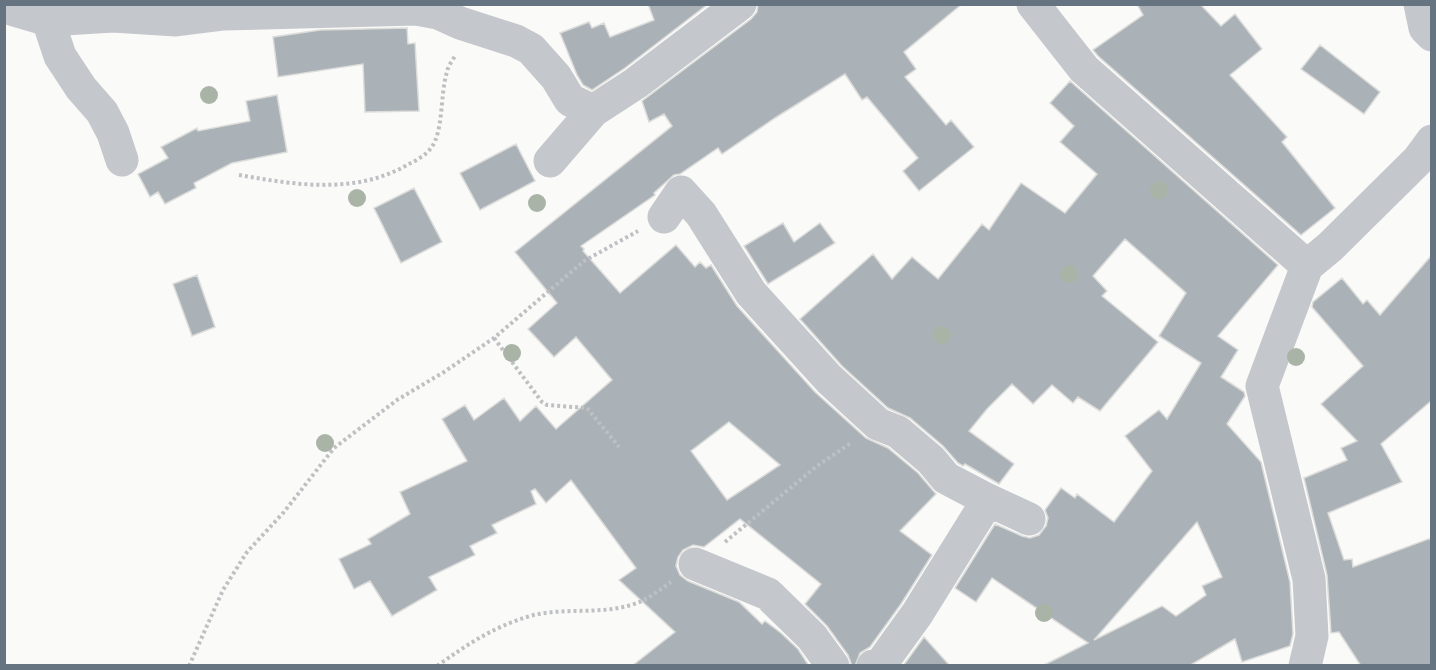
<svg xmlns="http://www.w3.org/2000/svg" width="1436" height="670" viewBox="0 0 1436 670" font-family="Inter,sans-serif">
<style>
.building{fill:#aab2b8;stroke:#dcdcda;stroke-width:1.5;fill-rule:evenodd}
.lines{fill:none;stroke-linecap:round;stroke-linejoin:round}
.path{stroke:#bec0c3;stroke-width:4;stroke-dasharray:3 3;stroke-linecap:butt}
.minor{stroke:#c4c7cb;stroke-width:33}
.tree{fill:#a9b4a7}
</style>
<rect width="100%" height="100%" fill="#fafaf8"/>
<path class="building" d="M 648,4 L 708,4 L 625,68 L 592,90 L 583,85 L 577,75 L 560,33 L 589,22 L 592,28 L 604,23 L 610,37 L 654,20 Z
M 758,4 L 962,4 L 904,52 L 916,69 L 905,77 L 946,125 L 951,120 L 974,147 L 919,191 L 903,171 L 918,158 L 867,97 L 862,100 L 845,74 L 775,118 L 722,154 L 718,148 L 680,174 L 674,175 L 654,193 L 655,195 L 581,246 L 584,249 L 583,251 L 620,293 L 676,245 L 695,267 L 700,262 L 706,268 L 711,265 L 737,306 L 815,392 L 866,438 L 888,448 L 918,473 L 936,494 L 900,531 L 932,555 L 901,604 L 870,647 L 860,653 L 855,666 L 852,666 L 848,655 L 827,626 L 805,604 L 821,584 L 740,519 L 704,547 L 693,545 L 683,550 L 678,557 L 676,566 L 680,575 L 688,581 L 739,602 L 762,624 L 765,621 L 781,633 L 798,649 L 809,666 L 632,666 L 675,632 L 619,580 L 636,568 L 571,480 L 546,503 L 535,489 L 531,491 L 536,504 L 492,525 L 497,533 L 470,546 L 475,555 L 429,577 L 437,590 L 392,616 L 370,581 L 354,589 L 339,559 L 371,544 L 368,539 L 410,514 L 400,492 L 467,461 L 442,419 L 465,405 L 474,420 L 504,398 L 520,421 L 536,406 L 556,429 L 612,380 L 576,337 L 554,357 L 528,329 L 557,303 L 515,252 L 672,126 L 664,114 L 649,122 L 642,101 L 751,19 L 757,12 ZM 729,422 L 780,465 L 727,500 L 691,451 Z
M 1137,4 L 1200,4 L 1221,26 L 1235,14 L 1262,49 L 1230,75 L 1287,137 L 1282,142 L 1335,208 L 1301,235 L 1098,56 L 1093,50 L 1143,15 Z
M 407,28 L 408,44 L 415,43 L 419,111 L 365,112 L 363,64 L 278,77 L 273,37 L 320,30 Z
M 1320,45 L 1380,92 L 1364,114 L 1301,69 Z
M 1070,81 L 1278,265 L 1218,336 L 1238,350 L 1221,377 L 1244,392 L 1245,396 L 1227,424 L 1261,462 L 1290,582 L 1293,634 L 1290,646 L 1242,662 L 1235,639 L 1189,666 L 1042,666 L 1088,643 L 992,578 L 976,602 L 955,588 L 995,524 L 1022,536 L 1030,538 L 1039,535 L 1046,526 L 1048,518 L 1045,510 L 1061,488 L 1075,498 L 1077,494 L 1114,522 L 1152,471 L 1125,436 L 1159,410 L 1167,419 L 1201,363 L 1159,336 L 1186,293 L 1125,239 L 1093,276 L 1107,291 L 1102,296 L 1158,342 L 1100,411 L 1078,397 L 1073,403 L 1052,385 L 1033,404 L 1012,384 L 987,409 L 969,431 L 1014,464 L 999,484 L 965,464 L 963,466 L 958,463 L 943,446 L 910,418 L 888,408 L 842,366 L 800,319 L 873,254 L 892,279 L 912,257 L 938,279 L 982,224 L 989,230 L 1021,183 L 1065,213 L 1097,174 L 1060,142 L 1074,126 L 1050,103 ZM 1197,522 L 1222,577 L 1202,586 L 1206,595 L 1176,616 L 1162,606 L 1094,640 Z
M 277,95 L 287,152 L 232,163 L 194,183 L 196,188 L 165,204 L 158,192 L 150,197 L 138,174 L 168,158 L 161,147 L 197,128 L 198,131 L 250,121 L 246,101 Z
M 516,144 L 535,181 L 480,210 L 460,173 Z
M 414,188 L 442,242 L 401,263 L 374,208 Z
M 783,223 L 794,242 L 820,223 L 835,243 L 768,284 L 744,246 Z
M 1431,256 L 1431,401 L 1381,444 L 1402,482 L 1328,513 L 1344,560 L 1352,559 L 1353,567 L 1431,538 L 1431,666 L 1361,666 L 1339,632 L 1331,633 L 1327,575 L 1304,478 L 1347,460 L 1341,448 L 1357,441 L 1321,404 L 1363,366 L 1312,307 L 1313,302 L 1342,278 L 1363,304 L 1367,300 L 1380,315 Z
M 197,275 L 215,327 L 192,336 L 173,284 Z
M 924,637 L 950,666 L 903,666 Z"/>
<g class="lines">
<path class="path" d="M 239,175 C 296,185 356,195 409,164 C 417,160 426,155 431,148 C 444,131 440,93 447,72 C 448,66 452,61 455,56
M 494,338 L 542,402 L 547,405 L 587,408 L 619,447
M 725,542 L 817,466 L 851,443
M 189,666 L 223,590 L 247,552 L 284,512 L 334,448 L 397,400 L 444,372 L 494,338 L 584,261 L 638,231
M 437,666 C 468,644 493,627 530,616 C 563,607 598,615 631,605 C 646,601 658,591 671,582"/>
<path class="minor" d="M 5,4 L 14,10 L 48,20 L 113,16 L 176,20 L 224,14 L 416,9 L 438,13 L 460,23 L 516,41 L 531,49 L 556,77 L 570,100 L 593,111
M 1033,4 L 1084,69 L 1307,266 L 1330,247 L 1418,160 L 1432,141
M 1420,4 L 1425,28 L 1432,35
M 48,20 L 60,56 L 81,88 L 102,112 L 113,133 L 122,160
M 550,161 L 593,111 L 636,83 L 740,4
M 664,217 L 681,192 L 701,214 L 751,293 L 829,379 L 878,424 L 898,432 L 931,460 L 946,478 L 988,500 L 1029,519
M 695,564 L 768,594 L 812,637 L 833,666
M 873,666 L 881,664 L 917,614 L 988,500
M 1305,666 L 1312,636 L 1309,579 L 1262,386 L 1307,266"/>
</g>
<g class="tree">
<circle cx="209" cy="95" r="9"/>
<circle cx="1159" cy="190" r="9"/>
<circle cx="357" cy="198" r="9"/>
<circle cx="537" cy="203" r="9"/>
<circle cx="1069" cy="274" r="9"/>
<circle cx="942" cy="335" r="9"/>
<circle cx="512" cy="353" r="9"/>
<circle cx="1296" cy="357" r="9"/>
<circle cx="325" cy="443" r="9"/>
<circle cx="1044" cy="613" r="9"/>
</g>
<rect width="1436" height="670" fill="none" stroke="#667481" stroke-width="12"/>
</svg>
